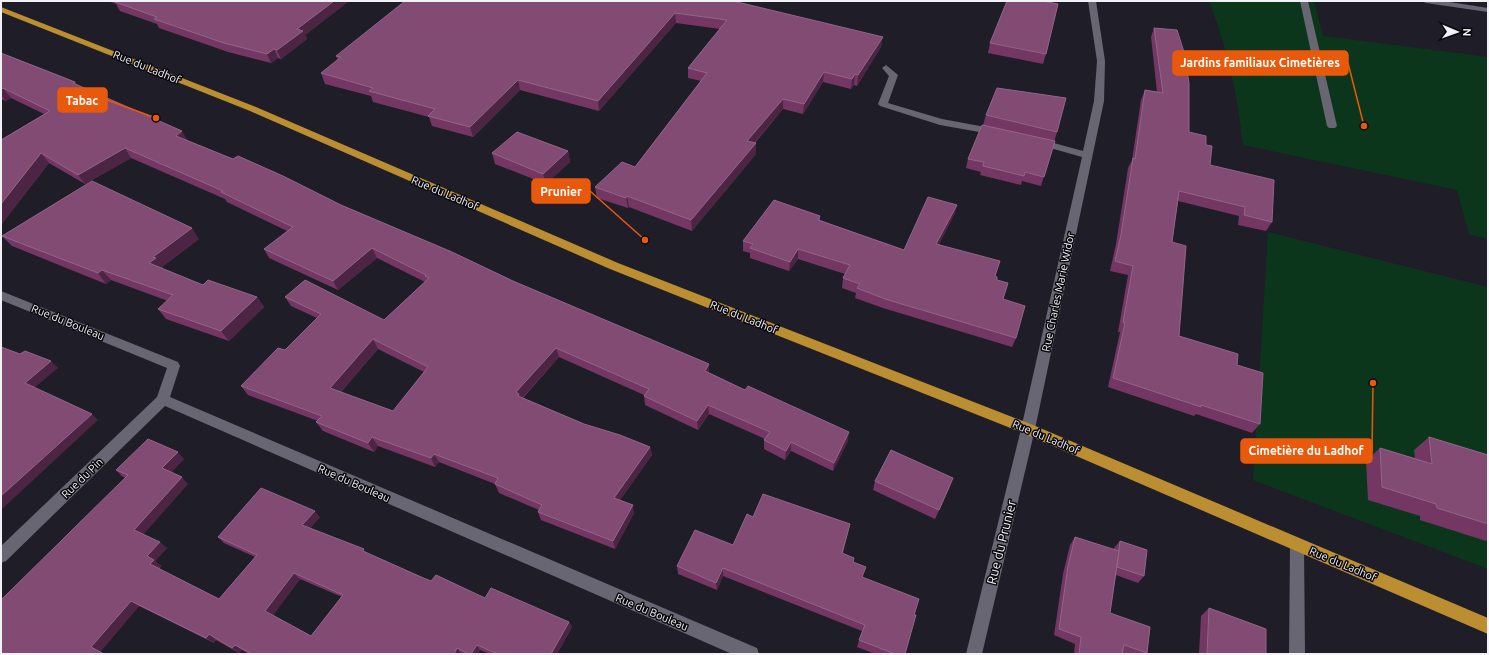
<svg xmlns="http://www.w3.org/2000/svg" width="1489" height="655" viewBox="0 0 1489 655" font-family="Ubuntu,sans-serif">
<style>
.green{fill:#0c361b}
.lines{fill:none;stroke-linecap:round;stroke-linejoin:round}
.minor{fill:#686672;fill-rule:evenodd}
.major{fill:#bb8e32;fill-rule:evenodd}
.wall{fill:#743763;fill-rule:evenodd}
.shaded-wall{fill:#4c2444}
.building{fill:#814b73;stroke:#936588;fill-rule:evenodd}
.labels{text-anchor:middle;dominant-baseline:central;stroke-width:3;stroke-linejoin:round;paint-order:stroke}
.street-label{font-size:11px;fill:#f2f1f8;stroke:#09080c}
.near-street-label{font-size:13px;fill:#f2f1f8;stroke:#09080c}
.leader{fill:none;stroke:#e8590c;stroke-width:1.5}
.callout-dot{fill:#e8590c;stroke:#09080c;stroke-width:1.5}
.callout{fill:#e8590c;stroke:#e8590c;stroke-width:1.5}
.callout-label{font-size:12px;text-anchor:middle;font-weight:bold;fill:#fff}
</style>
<rect width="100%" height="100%" fill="#1f1d27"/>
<path class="green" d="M 1209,1 L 1314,1 L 1323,36 L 1488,57 L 1488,239 L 1469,234 L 1457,190 L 1243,145 C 1237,92 1228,51 1209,1 Z
M 1268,232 L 1488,287 L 1488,569 L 1253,480 Z"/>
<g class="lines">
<path class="minor" d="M 1088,1 L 1096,1 L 1105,61 L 1104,101 L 1035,429 L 982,654 L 966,654 L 1021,429 L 1082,157 L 1036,144 L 1034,142 L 1039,139 L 1083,151 L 1094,101 L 1097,61 Z
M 1300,1 L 1308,1 L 1337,126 L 1335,128 L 1329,128 L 1327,126 Z
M 1422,1 L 1443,1 L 1488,8 L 1488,12 L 1426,3 Z
M 886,65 L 898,75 L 888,103 L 942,119 L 996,129 L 1001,132 L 996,135 L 940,125 L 880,106 L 878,104 L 889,76 L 882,68 Z
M 1,291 L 178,362 L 180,366 L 170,397 L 757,648 L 759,654 L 732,654 L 165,406 L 6,561 L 1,563 L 1,546 L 157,397 L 167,368 L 1,300 Z
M 1297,538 L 1302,540 L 1304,545 L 1305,654 L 1289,654 L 1290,545 L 1292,540 Z"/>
<path class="major" d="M 1,7 L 256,107 L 618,263 L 1033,425 L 1488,618 L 1488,634 L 1023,433 L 610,269 L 250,111 L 1,12 Z"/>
</g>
<path class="wall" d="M 108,1 L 349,1 L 305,35 L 307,39 L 281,59 L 278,58 L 271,63 L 228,52 L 159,28 L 157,24 L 120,11 L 116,4 Z
M 733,1 L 881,47 L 857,86 L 854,85 L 851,89 L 823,82 L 803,114 L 783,109 L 755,143 L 756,143 L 756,154 L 692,231 L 629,207 L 628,208 L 597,198 L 595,187 L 635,167 L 701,81 L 688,78 L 688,68 L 720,29 L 676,23 L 599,111 L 520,90 L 473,137 L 432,126 L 429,117 L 373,102 L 371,96 L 325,84 L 321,73 L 338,60 L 336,56 Z
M 1154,28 L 1189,132 L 1206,145 L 1210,165 L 1272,222 L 1266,231 L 1238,225 L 1239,216 L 1178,201 L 1172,242 L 1179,336 L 1237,365 L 1260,424 L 1252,433 L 1196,414 L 1194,416 L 1108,387 L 1120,332 L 1118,332 L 1128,275 L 1110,271 L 1116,244 L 1128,168 L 1132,160 L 1141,100 L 1145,90 L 1157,92 L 1151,37 Z
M 990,43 L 1046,54 L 1043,64 L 988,53 Z
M 1,53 L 75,82 L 77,85 L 188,141 L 341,205 L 513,281 L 709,373 L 848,441 L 833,471 L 791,451 L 785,460 L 764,449 L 764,440 L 765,439 L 709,414 L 698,430 L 645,405 L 644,396 L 644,395 L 559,357 L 523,398 L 584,424 L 650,447 L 652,455 L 620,500 L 634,513 L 615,549 L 541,520 L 538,512 L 539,510 L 499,493 L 495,484 L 439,462 L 435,467 L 378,446 L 374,452 L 323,431 L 316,422 L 318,421 L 248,395 L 241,386 L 285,350 L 317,318 L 291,306 L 285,297 L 384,320 L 425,282 L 377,258 L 338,290 L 269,258 L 264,249 L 287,231 L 227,202 L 225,199 L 131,158 L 85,184 L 49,163 L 1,225 L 1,140 L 44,114 L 11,98 L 6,101 L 1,99 ZM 378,349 L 424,372 L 393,411 L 341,392 Z
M 986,115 L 1057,132 L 1041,186 L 1022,181 L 1021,185 L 980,175 L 981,172 L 966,168 L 968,159 L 983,125 Z
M 568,151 L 570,162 L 546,184 L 495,164 L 492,153 Z
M 957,205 L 954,215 L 939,244 L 995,277 L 1016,338 L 1012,347 L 883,308 L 855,298 L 856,293 L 842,288 L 843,278 L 845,274 L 798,259 L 789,271 L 750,258 L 750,253 L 743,251 L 743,241 L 820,216 L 820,220 L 904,250 Z
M 2,236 L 199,239 L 162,267 L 163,268 L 163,269 L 203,285 L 257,297 L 264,307 L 229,341 L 166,319 L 158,309 L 168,301 L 111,280 L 106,284 L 12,246 Z
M 1429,437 L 1488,455 L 1488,539 L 1486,541 L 1420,520 L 1420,516 L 1368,500 L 1366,461 L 1380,448 L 1415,458 L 1414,450 Z
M 184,459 L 171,472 L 188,484 L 143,534 L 167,548 L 155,561 L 161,566 L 159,569 L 219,599 L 255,557 L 224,543 L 218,537 L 320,517 L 310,528 L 431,581 L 485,598 L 569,622 L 572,627 L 557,654 L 490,654 L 480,650 L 478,654 L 463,654 L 461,653 L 461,654 L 249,654 L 242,650 L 239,653 L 216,640 L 214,643 L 139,606 L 100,652 L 1,654 L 126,478 L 123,477 L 116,470 ZM 300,579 L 342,597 L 311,636 L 273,615 Z
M 875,481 L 950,487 L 935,519 L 873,490 Z
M 753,517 L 848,532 L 843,553 L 853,563 L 863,577 L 905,654 L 875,654 L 857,647 L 862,631 L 723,576 L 717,590 L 678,574 L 677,566 L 733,545 Z
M 1075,537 L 1114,550 L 1114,548 L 1120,541 L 1144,576 L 1138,583 L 1116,575 L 1110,613 L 1147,653 L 1146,654 L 1125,654 L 1123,653 L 1122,654 L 1074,654 L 1075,644 L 1054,635 L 1063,574 L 1070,545 Z
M 1209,608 L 1266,654 L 1199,654 L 1201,616 Z"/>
<path class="shaded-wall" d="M 334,1 L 349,1 L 305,35 L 307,39 L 281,59 L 277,50 L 297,29 Z
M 675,13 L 676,23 L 599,111 L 598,101 Z
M 883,37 L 881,47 L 857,86 L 858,75 Z
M 274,49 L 278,58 L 271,63 L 267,54 Z
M 824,72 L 823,82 L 803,114 L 804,104 Z
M 855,74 L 854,85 L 851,89 L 852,79 Z
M 518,80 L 520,90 L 473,137 L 470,127 Z
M 3,88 L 11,98 L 6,101 L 1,95 L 1,90 Z
M 783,99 L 783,109 L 747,151 L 747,141 Z
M 182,131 L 188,141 L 176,136 Z
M 756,143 L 756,154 L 692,231 L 691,220 Z
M 125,148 L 131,158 L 85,184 L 78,175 Z
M 568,151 L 570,162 L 546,184 L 543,174 Z
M 41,153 L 49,163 L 1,225 L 1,204 Z
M 627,196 L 629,207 L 628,208 L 626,198 Z
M 957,205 L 954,215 L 934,253 L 936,244 Z
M 192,228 L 199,239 L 162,267 L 163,268 L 157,273 L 149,263 L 153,257 Z
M 372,248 L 377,258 L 338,290 L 333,281 Z
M 798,249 L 798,259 L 789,271 L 790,262 Z
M 102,270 L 111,280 L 106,284 L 98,273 Z
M 257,297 L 264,307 L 229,341 L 221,331 Z
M 373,339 L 378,349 L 336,397 L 330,388 Z
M 556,348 L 559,357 L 521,399 L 521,404 L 516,392 Z
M 51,361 L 58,368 L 33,389 L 25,383 Z
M 709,364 L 709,373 L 705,371 Z
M 708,405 L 709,414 L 698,430 L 697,421 Z
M 92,414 L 98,420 L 1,510 L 1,496 Z
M 849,432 L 848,441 L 833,471 L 834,463 Z
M 372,437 L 378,446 L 374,452 L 368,443 Z
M 791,442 L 791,451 L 785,460 L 786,451 Z
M 650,447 L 652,455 L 616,506 L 614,498 Z
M 178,452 L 184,459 L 169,475 L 162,468 Z
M 434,454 L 439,462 L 435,467 L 431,458 Z
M 182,477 L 188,484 L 142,536 L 134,530 Z
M 953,478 L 950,487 L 935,519 L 939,510 Z
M 633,505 L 634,513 L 615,549 L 613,541 Z
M 315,511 L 320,517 L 308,531 L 302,525 Z
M 160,542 L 167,548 L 155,561 L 161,566 L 157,570 L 150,564 L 147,556 Z
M 723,568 L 723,576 L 717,590 L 716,583 Z
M 294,573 L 300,579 L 272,617 L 265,611 Z
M 131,601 L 139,606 L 100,652 L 91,647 Z
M 569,622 L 572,627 L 557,654 L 551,654 Z
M 209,634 L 216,640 L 214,643 L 206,638 Z
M 235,645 L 242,650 L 239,653 L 232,648 Z
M 477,645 L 480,650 L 478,654 L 471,654 Z
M 457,648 L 461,653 L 461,654 L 454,654 Z"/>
<path class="building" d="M 117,1 L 334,1 L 297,29 L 303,31 L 277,50 L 274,49 L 267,54 L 224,43 L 154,19 L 157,17 L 115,2 Z
M 405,1 L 733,1 L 883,37 L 858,75 L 855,74 L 852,79 L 824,72 L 804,104 L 783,99 L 747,141 L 756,143 L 691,220 L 627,196 L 626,198 L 595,187 L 622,162 L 635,167 L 707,73 L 688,68 L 727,20 L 675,13 L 598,101 L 518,80 L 470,127 L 428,116 L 435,109 L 369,91 L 373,88 L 321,73 L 341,57 L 336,56 Z
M 1007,1 L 1043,1 L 1058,4 L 1046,54 L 990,43 Z
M 1154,28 L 1177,30 L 1184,52 L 1189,83 L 1189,132 L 1206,136 L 1206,145 L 1212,146 L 1210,165 L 1274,180 L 1272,222 L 1244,215 L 1245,207 L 1179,191 L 1172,242 L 1186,246 L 1179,336 L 1238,354 L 1237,365 L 1263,373 L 1260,424 L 1201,405 L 1201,407 L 1113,378 L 1125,323 L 1123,322 L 1133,266 L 1115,261 L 1121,235 L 1133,158 L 1135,159 L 1145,90 L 1163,93 Z
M 1,53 L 75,82 L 73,83 L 182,131 L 176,136 L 233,159 L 238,156 L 283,176 L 341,205 L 452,252 L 513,281 L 709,364 L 705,371 L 745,390 L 748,386 L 849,432 L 834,463 L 791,442 L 786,451 L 764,440 L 770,432 L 708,405 L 697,421 L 644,396 L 649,389 L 556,348 L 516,392 L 519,394 L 518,396 L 584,424 L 620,435 L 650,447 L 614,498 L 633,505 L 613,541 L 538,512 L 542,505 L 495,484 L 498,478 L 434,454 L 431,458 L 372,437 L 368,443 L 316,422 L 322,416 L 241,386 L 278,348 L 285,350 L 321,314 L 285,297 L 305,280 L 384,320 L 429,278 L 425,276 L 426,275 L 372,248 L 333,281 L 264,249 L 293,227 L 221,192 L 223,191 L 125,148 L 78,175 L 41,153 L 1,204 L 1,140 L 50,111 L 3,88 L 1,90 ZM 373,339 L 428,367 L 393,411 L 330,388 Z
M 997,88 L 1066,98 L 1057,132 L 986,115 Z
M 982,125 L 1055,141 L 1044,177 L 1025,172 L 1024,176 L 983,166 L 984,162 L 968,159 Z
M 517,132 L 568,151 L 543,174 L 492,153 Z
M 92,181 L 192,228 L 153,257 L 156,258 L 149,263 L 203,285 L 208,280 L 257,297 L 221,331 L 158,309 L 173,295 L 102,270 L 98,273 L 2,236 Z
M 928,197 L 957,205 L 936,244 L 1000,261 L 995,276 L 997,277 L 997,280 L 1008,283 L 1003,299 L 1025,306 L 1016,338 L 885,299 L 857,288 L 860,284 L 843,278 L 850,265 L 798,249 L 790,262 L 750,248 L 753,244 L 743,241 L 774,200 L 820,216 L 818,220 L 904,250 Z
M 1,347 L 20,354 L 25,351 L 51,361 L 25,383 L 92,414 L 1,496 Z
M 1429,437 L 1488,455 L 1488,524 L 1437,508 L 1436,504 L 1382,487 L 1380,448 L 1432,464 Z
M 148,439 L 178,452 L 162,468 L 182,477 L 134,530 L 160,542 L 147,556 L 154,560 L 150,564 L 219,599 L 257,555 L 218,537 L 261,488 L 315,511 L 302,525 L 364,549 L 363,551 L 421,577 L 431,581 L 436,575 L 485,598 L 491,588 L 569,622 L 551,654 L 498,654 L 477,645 L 471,654 L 469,654 L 457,648 L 454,654 L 252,654 L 235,645 L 232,648 L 209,634 L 206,638 L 131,601 L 91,647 L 104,654 L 1,654 L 1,600 L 128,475 L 116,470 ZM 294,573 L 343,595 L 311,636 L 265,611 Z
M 891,450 L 953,478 L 939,510 L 875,481 Z
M 763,494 L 850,524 L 842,553 L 854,558 L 853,562 L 866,567 L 862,577 L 919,599 L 914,615 L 916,615 L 905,654 L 895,654 L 859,640 L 865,625 L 723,568 L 716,583 L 677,566 L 695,530 L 733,545 L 747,514 L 753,517 Z
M 1075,537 L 1119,551 L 1110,613 L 1150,627 L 1147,653 L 1124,645 L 1122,654 L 1079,654 L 1081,637 L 1059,629 L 1068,566 Z
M 1120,541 L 1147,550 L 1144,576 L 1117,567 Z
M 1209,608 L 1266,629 L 1266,654 L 1207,654 Z"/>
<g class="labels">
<g class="street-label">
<text transform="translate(147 67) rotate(22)">Rue du Ladhof</text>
<text transform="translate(445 193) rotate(23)">Rue du Ladhof</text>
<text transform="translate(1058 292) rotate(-78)">Rue Charles Marie Widor</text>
<text transform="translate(744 317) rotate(22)">Rue du Ladhof</text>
<text transform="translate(68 322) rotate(22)">Rue du Bouleau</text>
<text transform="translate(1046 437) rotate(23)">Rue du Ladhof</text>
<text transform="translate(82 478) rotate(-44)">Rue du Pin</text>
<text transform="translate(354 483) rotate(24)">Rue du Bouleau</text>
<text transform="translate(1343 564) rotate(23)">Rue du Ladhof</text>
<text transform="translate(652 612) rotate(23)">Rue du Bouleau</text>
</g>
<g class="near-street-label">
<text transform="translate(1001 542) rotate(-76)">Rue du Prunier</text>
</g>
</g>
<path class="leader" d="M1364 126L1348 63M156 118L107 100M645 240L590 191M1373 383L1372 451"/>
<g class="callout-dot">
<circle cx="1364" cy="126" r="4"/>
<circle cx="156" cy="118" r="4"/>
<circle cx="645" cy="240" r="4"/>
<circle cx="1373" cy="383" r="4"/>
</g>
<g class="callout">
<rect x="1173" y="51" width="175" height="24" rx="4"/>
<rect x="58" y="88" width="49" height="24" rx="4"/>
<rect x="532" y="179" width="58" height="24" rx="4"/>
<rect x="1241" y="439" width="131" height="24" rx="4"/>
</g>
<g class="callout-label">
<text x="1260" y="67">Jardins familiaux Cimetières</text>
<text x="82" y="105">Tabac</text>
<text x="561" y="196">Prunier</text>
<text x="1306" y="455">Cimetière du Ladhof</text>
</g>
<rect width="1489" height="655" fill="none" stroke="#f2f1f8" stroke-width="4"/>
<g transform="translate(1457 32) rotate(92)" stroke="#09080c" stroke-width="3" paint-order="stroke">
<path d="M0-3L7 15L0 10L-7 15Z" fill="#f2f1f8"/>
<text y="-6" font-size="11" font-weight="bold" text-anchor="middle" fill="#f2f1f8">N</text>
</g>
</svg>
